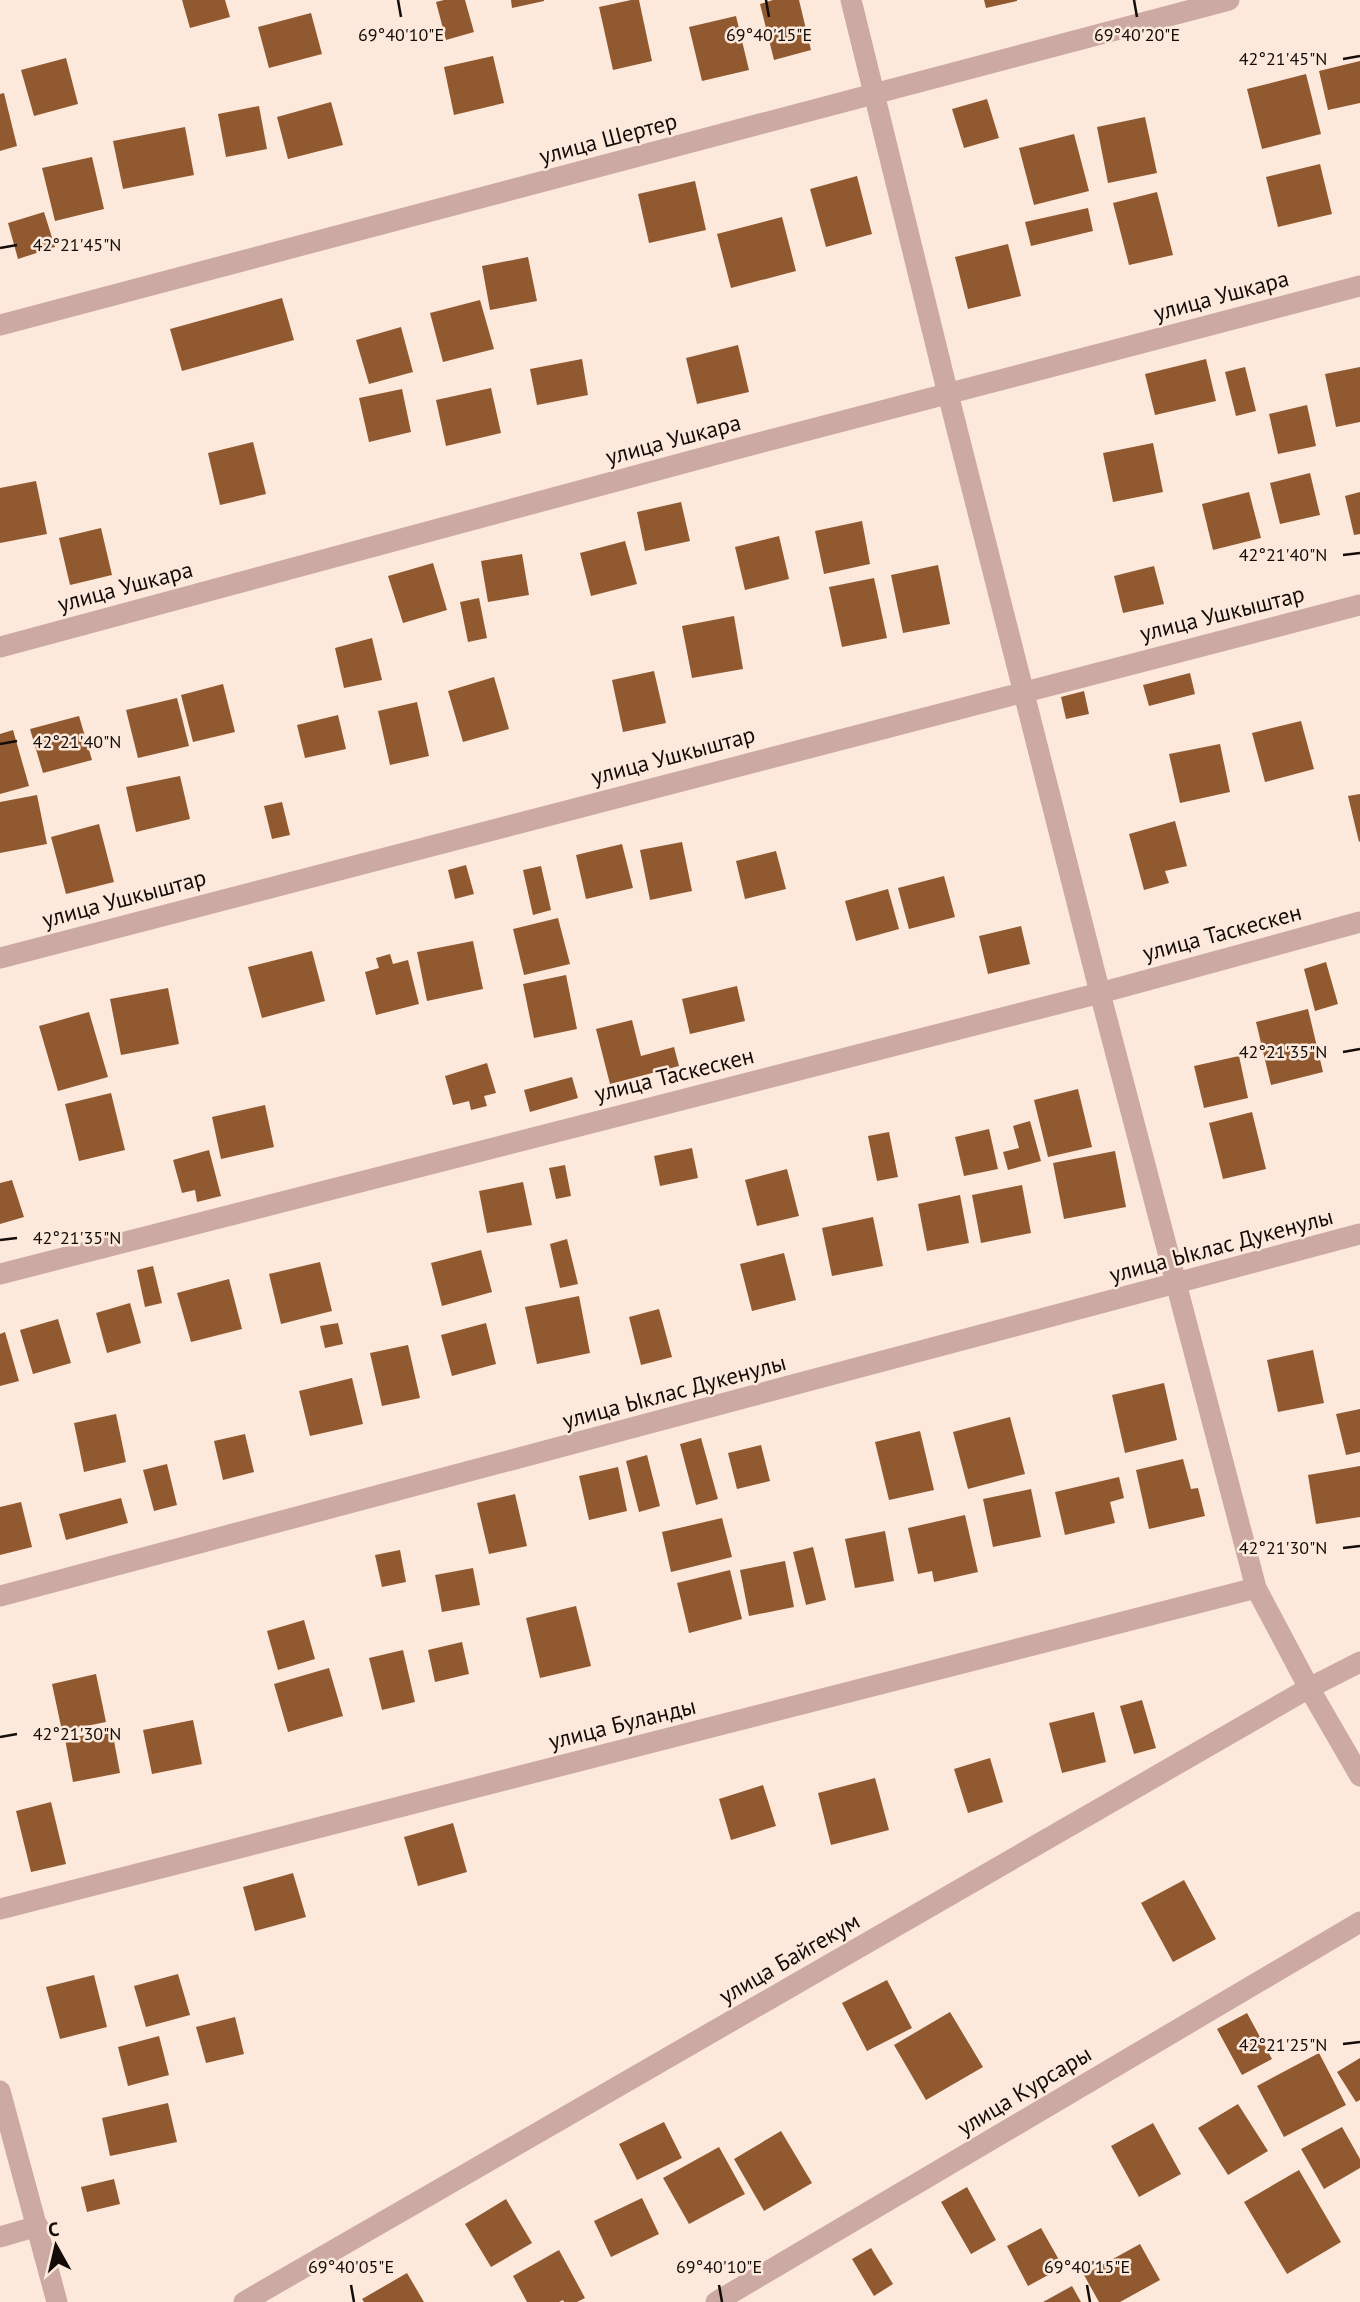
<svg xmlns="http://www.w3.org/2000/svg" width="1360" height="2302" viewBox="0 0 1360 2302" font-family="'PT Sans',sans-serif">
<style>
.building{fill:#915930}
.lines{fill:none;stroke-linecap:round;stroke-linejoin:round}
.street{stroke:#cca9a2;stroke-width:21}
.ticks{fill:none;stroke:#130c08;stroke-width:2.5}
.labels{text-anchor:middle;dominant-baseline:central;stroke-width:5;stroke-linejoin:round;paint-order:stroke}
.street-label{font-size:23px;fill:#130c08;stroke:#fce9dc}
.ticks-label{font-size:18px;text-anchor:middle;fill:#130c08;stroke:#fce9dc;stroke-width:5;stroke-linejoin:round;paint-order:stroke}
</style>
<rect width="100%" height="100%" fill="#fce9dc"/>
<path class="building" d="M 182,0 L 225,0 L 230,17 L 190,28 Z
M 444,0 L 465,0 L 474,32 L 446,40 L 436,2 Z
M 511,0 L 544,0 L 544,1 L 512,8 Z
M 631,0 L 639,0 L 652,61 L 613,70 L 599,7 Z
M 773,0 L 799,0 L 811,50 L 774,60 L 760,4 Z
M 984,0 L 1017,0 L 1017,1 L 986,8 Z
M 311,13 L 322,54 L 269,68 L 258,27 Z
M 736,16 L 749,70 L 702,81 L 689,27 Z
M 493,56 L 504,103 L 454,115 L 444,67 Z
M 66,58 L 78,104 L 34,116 L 21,70 Z
M 1360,61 L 1360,103 L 1328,110 L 1319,71 Z
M 1306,74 L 1321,134 L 1262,149 L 1247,89 Z
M 4,93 L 17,146 L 0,151 L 0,94 Z
M 987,99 L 999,138 L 964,148 L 952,109 Z
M 331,102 L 343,145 L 288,159 L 277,117 Z
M 259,106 L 267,149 L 226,157 L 218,114 Z
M 1145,117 L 1157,173 L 1108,183 L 1097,127 Z
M 185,127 L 194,175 L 123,189 L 113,141 Z
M 1074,134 L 1089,191 L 1034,205 L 1019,148 Z
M 92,157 L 104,209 L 55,221 L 42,168 Z
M 1320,164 L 1332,214 L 1278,227 L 1266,177 Z
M 857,176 L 872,234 L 826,247 L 810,189 Z
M 695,181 L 706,230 L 649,243 L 638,194 Z
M 1157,192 L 1173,255 L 1129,265 L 1113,203 Z
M 1088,208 L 1093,231 L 1031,246 L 1025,222 Z
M 44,212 L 55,247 L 18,259 L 8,223 Z
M 782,217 L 796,271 L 731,288 L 717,234 Z
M 1008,244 L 1021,296 L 968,309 L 955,257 Z
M 528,257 L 537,301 L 490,310 L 482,266 Z
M 282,298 L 294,340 L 182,371 L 170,329 Z
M 480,300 L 494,349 L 443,362 L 430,313 Z
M 401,327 L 413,372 L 369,384 L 356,340 Z
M 738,345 L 749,392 L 697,404 L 686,358 Z
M 582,359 L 588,395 L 537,405 L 530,369 Z
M 1206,359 L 1216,401 L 1155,415 L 1145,374 Z
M 1245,367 L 1256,411 L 1236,416 L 1225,372 Z
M 1360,367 L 1360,422 L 1336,427 L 1325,374 Z
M 491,388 L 501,433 L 446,446 L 436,400 Z
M 402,389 L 411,432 L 369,442 L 359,398 Z
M 1307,405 L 1316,446 L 1278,454 L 1269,414 Z
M 253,442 L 266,494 L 220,505 L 208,453 Z
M 1153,443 L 1163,492 L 1113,502 L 1103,453 Z
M 1310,473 L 1320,515 L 1280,524 L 1270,483 Z
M 36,481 L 47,534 L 0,543 L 0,488 Z
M 1249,492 L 1261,538 L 1213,550 L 1202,504 Z
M 1360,492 L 1360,534 L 1354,535 L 1345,496 Z
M 681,502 L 690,541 L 645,551 L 637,512 Z
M 862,521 L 870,564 L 824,574 L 815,531 Z
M 101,528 L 112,575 L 70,585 L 59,538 Z
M 779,536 L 789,579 L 745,590 L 735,547 Z
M 625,541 L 637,584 L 591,596 L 580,553 Z
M 522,554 L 529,595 L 488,602 L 481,561 Z
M 433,563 L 447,610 L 403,623 L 388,576 Z
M 938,565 L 950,624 L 903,633 L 891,575 Z
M 1154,566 L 1164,604 L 1123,613 L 1114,576 Z
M 874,578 L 887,638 L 842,647 L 829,587 Z
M 479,598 L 487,638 L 468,642 L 460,602 Z
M 734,616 L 743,669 L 692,678 L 682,626 Z
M 372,638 L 382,680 L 344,688 L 335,648 Z
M 654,671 L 666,723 L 623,732 L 612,680 Z
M 1190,673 L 1195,694 L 1149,706 L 1143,685 Z
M 494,677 L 509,729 L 463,742 L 448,691 Z
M 223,684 L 235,732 L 193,742 L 181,695 Z
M 1084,691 L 1089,714 L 1066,719 L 1061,697 Z
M 177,698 L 189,746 L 138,758 L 126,710 Z
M 417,702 L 429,756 L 390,765 L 378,711 Z
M 338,715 L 346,749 L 305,758 L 297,725 Z
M 79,716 L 92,760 L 43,773 L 30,729 Z
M 1301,721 L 1314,769 L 1265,782 L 1252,733 Z
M 13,730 L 29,786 L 0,794 L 0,734 Z
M 1220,744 L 1230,792 L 1180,803 L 1169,754 Z
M 180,776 L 190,819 L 136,832 L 126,787 Z
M 1360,794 L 1360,841 L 1359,842 L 1348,796 Z
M 37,795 L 47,844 L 0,853 L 0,802 Z
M 282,802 L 290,835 L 272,839 L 264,806 Z
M 1175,821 L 1187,866 L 1165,871 L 1169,883 L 1144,890 L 1129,834 Z
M 99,824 L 114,882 L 66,894 L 51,837 Z
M 682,842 L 692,891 L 650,900 L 640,850 Z
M 622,844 L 633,888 L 586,899 L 576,855 Z
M 776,851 L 786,889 L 745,899 L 736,861 Z
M 466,865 L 474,894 L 455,899 L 448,870 Z
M 541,866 L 551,910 L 533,915 L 523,870 Z
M 944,876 L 955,917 L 909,929 L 898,888 Z
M 888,889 L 899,929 L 856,941 L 845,901 Z
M 558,918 L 570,964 L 524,975 L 513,929 Z
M 1021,926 L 1030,964 L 988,974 L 979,936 Z
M 473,941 L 483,989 L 427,1001 L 417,952 Z
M 312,951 L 325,1001 L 262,1018 L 248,967 Z
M 390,954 L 393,964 L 408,960 L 419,1004 L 376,1015 L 365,972 L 379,968 L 376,958 Z
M 1326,962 L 1338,1004 L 1315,1011 L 1304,969 Z
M 566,975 L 577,1029 L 534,1038 L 523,984 Z
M 737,986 L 745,1021 L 690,1034 L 682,999 Z
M 168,988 L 179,1044 L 121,1055 L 110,999 Z
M 1308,1009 L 1323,1072 L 1271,1085 L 1256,1022 Z
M 89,1012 L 108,1077 L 58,1091 L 39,1026 Z
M 632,1020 L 641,1056 L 674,1047 L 679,1066 L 610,1084 L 596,1029 Z
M 1239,1056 L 1248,1098 L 1204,1108 L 1194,1066 Z
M 487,1063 L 496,1093 L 484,1096 L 487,1106 L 471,1110 L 469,1101 L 453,1105 L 445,1076 Z
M 572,1077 L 578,1098 L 530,1112 L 524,1090 Z
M 1078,1089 L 1092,1147 L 1048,1157 L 1034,1100 Z
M 111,1093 L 125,1150 L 79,1161 L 65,1104 Z
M 265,1105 L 274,1147 L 221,1159 L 212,1117 Z
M 1252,1112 L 1266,1169 L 1223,1179 L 1209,1123 Z
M 1030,1121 L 1041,1161 L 1008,1170 L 1003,1152 L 1019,1148 L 1013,1126 Z
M 989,1129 L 998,1169 L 964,1176 L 955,1137 Z
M 889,1132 L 898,1177 L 877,1181 L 868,1136 Z
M 692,1148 L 698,1178 L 660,1186 L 654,1156 Z
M 209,1150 L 221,1196 L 197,1202 L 195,1190 L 182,1193 L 173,1160 Z
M 1115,1151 L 1126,1207 L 1064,1219 L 1053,1163 Z
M 565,1165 L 571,1196 L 556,1199 L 549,1168 Z
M 787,1169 L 799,1216 L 757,1226 L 745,1180 Z
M 12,1180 L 24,1217 L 0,1224 L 0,1183 Z
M 523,1182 L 532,1225 L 487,1233 L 479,1191 Z
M 1022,1185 L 1031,1233 L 981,1243 L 972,1195 Z
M 960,1195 L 969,1243 L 927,1251 L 918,1204 Z
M 873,1217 L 883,1266 L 832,1276 L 822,1228 Z
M 567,1239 L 578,1284 L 560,1288 L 550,1244 Z
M 481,1250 L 492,1292 L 442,1306 L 431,1263 Z
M 784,1253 L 796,1300 L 752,1311 L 740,1264 Z
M 320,1262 L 332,1311 L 281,1324 L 269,1274 Z
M 153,1266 L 162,1303 L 145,1307 L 137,1270 Z
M 229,1279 L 242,1329 L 191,1342 L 177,1293 Z
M 579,1296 L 590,1353 L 537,1364 L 525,1307 Z
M 130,1303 L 141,1343 L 107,1353 L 96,1313 Z
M 659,1309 L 672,1357 L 641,1365 L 629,1317 Z
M 58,1319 L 71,1363 L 33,1374 L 20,1330 Z
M 338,1323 L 343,1344 L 325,1348 L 320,1326 Z
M 486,1323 L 496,1364 L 452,1376 L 441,1335 Z
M 5,1332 L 19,1381 L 0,1386 L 0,1334 Z
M 408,1345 L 420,1398 L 382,1406 L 370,1353 Z
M 1313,1350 L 1324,1403 L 1278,1412 L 1267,1360 Z
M 352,1378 L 363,1424 L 310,1436 L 299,1391 Z
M 1164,1383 L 1177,1440 L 1125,1453 L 1112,1395 Z
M 1360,1409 L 1360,1452 L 1346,1455 L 1336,1414 Z
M 116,1414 L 126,1462 L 84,1472 L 74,1423 Z
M 1010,1417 L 1025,1474 L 968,1489 L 953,1432 Z
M 920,1431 L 934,1490 L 889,1500 L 875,1442 Z
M 245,1434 L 254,1472 L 223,1480 L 214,1441 Z
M 701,1438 L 718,1499 L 696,1505 L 680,1444 Z
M 761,1445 L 770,1481 L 737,1489 L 728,1453 Z
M 647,1455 L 660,1506 L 639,1512 L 626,1461 Z
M 1183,1459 L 1191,1489 L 1198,1488 L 1205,1516 L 1149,1529 L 1136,1470 Z
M 167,1464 L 177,1505 L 154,1511 L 143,1470 Z
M 1360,1466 L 1360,1517 L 1316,1524 L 1308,1475 Z
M 618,1467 L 627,1511 L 589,1520 L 579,1476 Z
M 1119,1477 L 1124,1498 L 1110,1502 L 1115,1523 L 1065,1535 L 1055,1492 Z
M 1031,1489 L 1041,1537 L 993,1547 L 983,1499 Z
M 515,1494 L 527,1546 L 489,1554 L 477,1503 Z
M 121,1498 L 128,1523 L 66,1540 L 59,1514 Z
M 21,1502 L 32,1547 L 0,1555 L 0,1507 Z
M 965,1515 L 978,1572 L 934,1582 L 932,1571 L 918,1574 L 908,1528 Z
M 722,1518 L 732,1557 L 671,1572 L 662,1532 Z
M 885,1531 L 894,1581 L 855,1588 L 845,1539 Z
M 813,1547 L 826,1600 L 806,1605 L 793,1552 Z
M 400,1550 L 406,1582 L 382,1587 L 375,1555 Z
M 785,1561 L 794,1607 L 749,1616 L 740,1570 Z
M 473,1568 L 480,1605 L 442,1612 L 435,1575 Z
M 730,1570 L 742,1619 L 689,1633 L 677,1583 Z
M 576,1606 L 591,1666 L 540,1678 L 526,1618 Z
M 304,1620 L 315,1659 L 278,1670 L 267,1631 Z
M 462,1642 L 469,1674 L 435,1682 L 428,1650 Z
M 403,1650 L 415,1702 L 382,1710 L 369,1658 Z
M 329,1668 L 343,1716 L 288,1732 L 274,1684 Z
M 96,1674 L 106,1722 L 62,1731 L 52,1684 Z
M 1142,1700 L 1156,1748 L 1134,1754 L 1120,1706 Z
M 1094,1712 L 1106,1762 L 1062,1773 L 1049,1723 Z
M 193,1720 L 202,1764 L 152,1774 L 143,1730 Z
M 112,1730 L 120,1773 L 73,1782 L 65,1739 Z
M 990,1758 L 1003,1802 L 968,1813 L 954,1769 Z
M 875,1778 L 889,1830 L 831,1845 L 818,1793 Z
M 763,1785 L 776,1826 L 731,1840 L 719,1799 Z
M 51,1802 L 66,1864 L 31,1872 L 16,1811 Z
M 453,1823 L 467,1872 L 418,1886 L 404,1837 Z
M 293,1873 L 306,1917 L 255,1931 L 243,1887 Z
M 1184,1880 L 1216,1939 L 1173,1962 L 1141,1903 Z
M 178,1974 L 190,2015 L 146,2027 L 134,1986 Z
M 94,1975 L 107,2027 L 60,2039 L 46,1987 Z
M 887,1980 L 912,2028 L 867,2051 L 842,2003 Z
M 950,2012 L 983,2067 L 926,2100 L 894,2045 Z
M 1247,2013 L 1272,2059 L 1242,2075 L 1217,2029 Z
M 235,2017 L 244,2054 L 206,2063 L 196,2027 Z
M 159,2036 L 169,2075 L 128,2086 L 118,2047 Z
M 1319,2053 L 1346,2105 L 1284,2137 L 1257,2086 Z
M 1360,2058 L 1360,2100 L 1356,2102 L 1337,2072 Z
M 168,2103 L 177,2142 L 110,2156 L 102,2118 Z
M 1238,2104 L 1268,2151 L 1228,2175 L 1198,2128 Z
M 664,2122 L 682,2158 L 637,2180 L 619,2144 Z
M 1153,2123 L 1181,2174 L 1139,2197 L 1111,2146 Z
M 1342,2127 L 1360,2159 L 1360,2168 L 1324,2189 L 1301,2149 Z
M 781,2131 L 812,2183 L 764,2211 L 734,2159 Z
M 719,2147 L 745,2194 L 689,2224 L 663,2178 Z
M 1299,2170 L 1341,2242 L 1287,2274 L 1244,2202 Z
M 114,2179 L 120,2204 L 87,2212 L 81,2187 Z
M 967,2187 L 996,2240 L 971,2254 L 941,2202 Z
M 642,2198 L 659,2234 L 611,2257 L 594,2221 Z
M 506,2199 L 532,2243 L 491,2267 L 465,2224 Z
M 1041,2228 L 1063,2267 L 1028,2286 L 1007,2246 Z
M 1140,2244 L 1160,2280 L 1120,2302 L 1099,2302 L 1084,2275 Z
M 871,2248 L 893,2284 L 874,2296 L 852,2259 Z
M 559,2250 L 585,2298 L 577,2302 L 564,2302 L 563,2300 L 559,2302 L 527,2302 L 513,2276 Z
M 407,2273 L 424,2302 L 364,2302 L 362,2299 Z
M 1072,2286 L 1081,2302 L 1043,2302 Z"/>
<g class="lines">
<path class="street" d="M 851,0 L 948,394 L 1100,993 L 1256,1588 L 1309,1688 L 1360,1776
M 0,325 L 1229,0
M 0,647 L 728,451 L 1360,286
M 0,958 L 1360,605
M 0,1274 L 1100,993 L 1360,922
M 0,1596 L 1360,1234
M 0,1909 L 1256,1588
M 0,2091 L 57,2302
M 0,2237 L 38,2226
M 244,2302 L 1309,1688 L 1360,1662
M 716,2302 L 1360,1922"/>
</g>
<path class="ticks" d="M 398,0 L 401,17M 766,0 L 769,17M 1134,0 L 1137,17M 1343,59 L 1360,56M 0,248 L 17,245M 1343,555 L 1360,553M 0,744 L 17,741M 1343,1052 L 1360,1049M 0,1240 L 17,1238M 1343,1548 L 1360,1546M 0,1737 L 17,1734M 1343,2044 L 1360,2042M 351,2285 L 354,2302M 719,2285 L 722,2302M 1087,2285 L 1090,2302"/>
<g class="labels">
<g class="street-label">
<text transform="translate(608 138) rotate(-15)">улица Шертер</text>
<text transform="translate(1221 295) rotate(-15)">улица Ушкара</text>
<text transform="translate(673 439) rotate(-15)">улица Ушкара</text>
<text transform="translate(125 586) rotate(-15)">улица Ушкара</text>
<text transform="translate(1222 613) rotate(-14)">улица Ушкыштар</text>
<text transform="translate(673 755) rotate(-15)">улица Ушкыштар</text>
<text transform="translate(124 898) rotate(-15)">улица Ушкыштар</text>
<text transform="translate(1222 932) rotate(-15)">улица Таскескен</text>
<text transform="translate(674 1074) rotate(-14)">улица Таскескен</text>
<text transform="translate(1221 1245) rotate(-15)">улица Ыклас Дукенулы</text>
<text transform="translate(674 1391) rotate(-15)">улица Ыклас Дукенулы</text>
<text transform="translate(622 1723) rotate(-14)">улица Буланды</text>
<text transform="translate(789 1958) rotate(-30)">улица Байгекум</text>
<text transform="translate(1024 2090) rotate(-31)">улица Курсары</text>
</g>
</g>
<g class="ticks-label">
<text x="401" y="41">69°40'10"E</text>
<text x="769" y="41">69°40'15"E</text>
<text x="1137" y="41">69°40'20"E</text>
<text x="1283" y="65">42°21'45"N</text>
<text x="77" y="251">42°21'45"N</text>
<text x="1283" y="561">42°21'40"N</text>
<text x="77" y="748">42°21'40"N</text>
<text x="1283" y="1058">42°21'35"N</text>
<text x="77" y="1244">42°21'35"N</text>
<text x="1283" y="1554">42°21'30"N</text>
<text x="77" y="1740">42°21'30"N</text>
<text x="1283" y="2051">42°21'25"N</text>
<text x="351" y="2273">69°40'05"E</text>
<text x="719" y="2273">69°40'10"E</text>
<text x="1087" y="2273">69°40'15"E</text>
</g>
<g transform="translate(56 2246) rotate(352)" stroke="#fce9dc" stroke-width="5" paint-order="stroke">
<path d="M0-5L12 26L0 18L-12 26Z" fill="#130c08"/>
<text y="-10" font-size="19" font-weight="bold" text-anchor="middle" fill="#130c08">С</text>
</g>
</svg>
